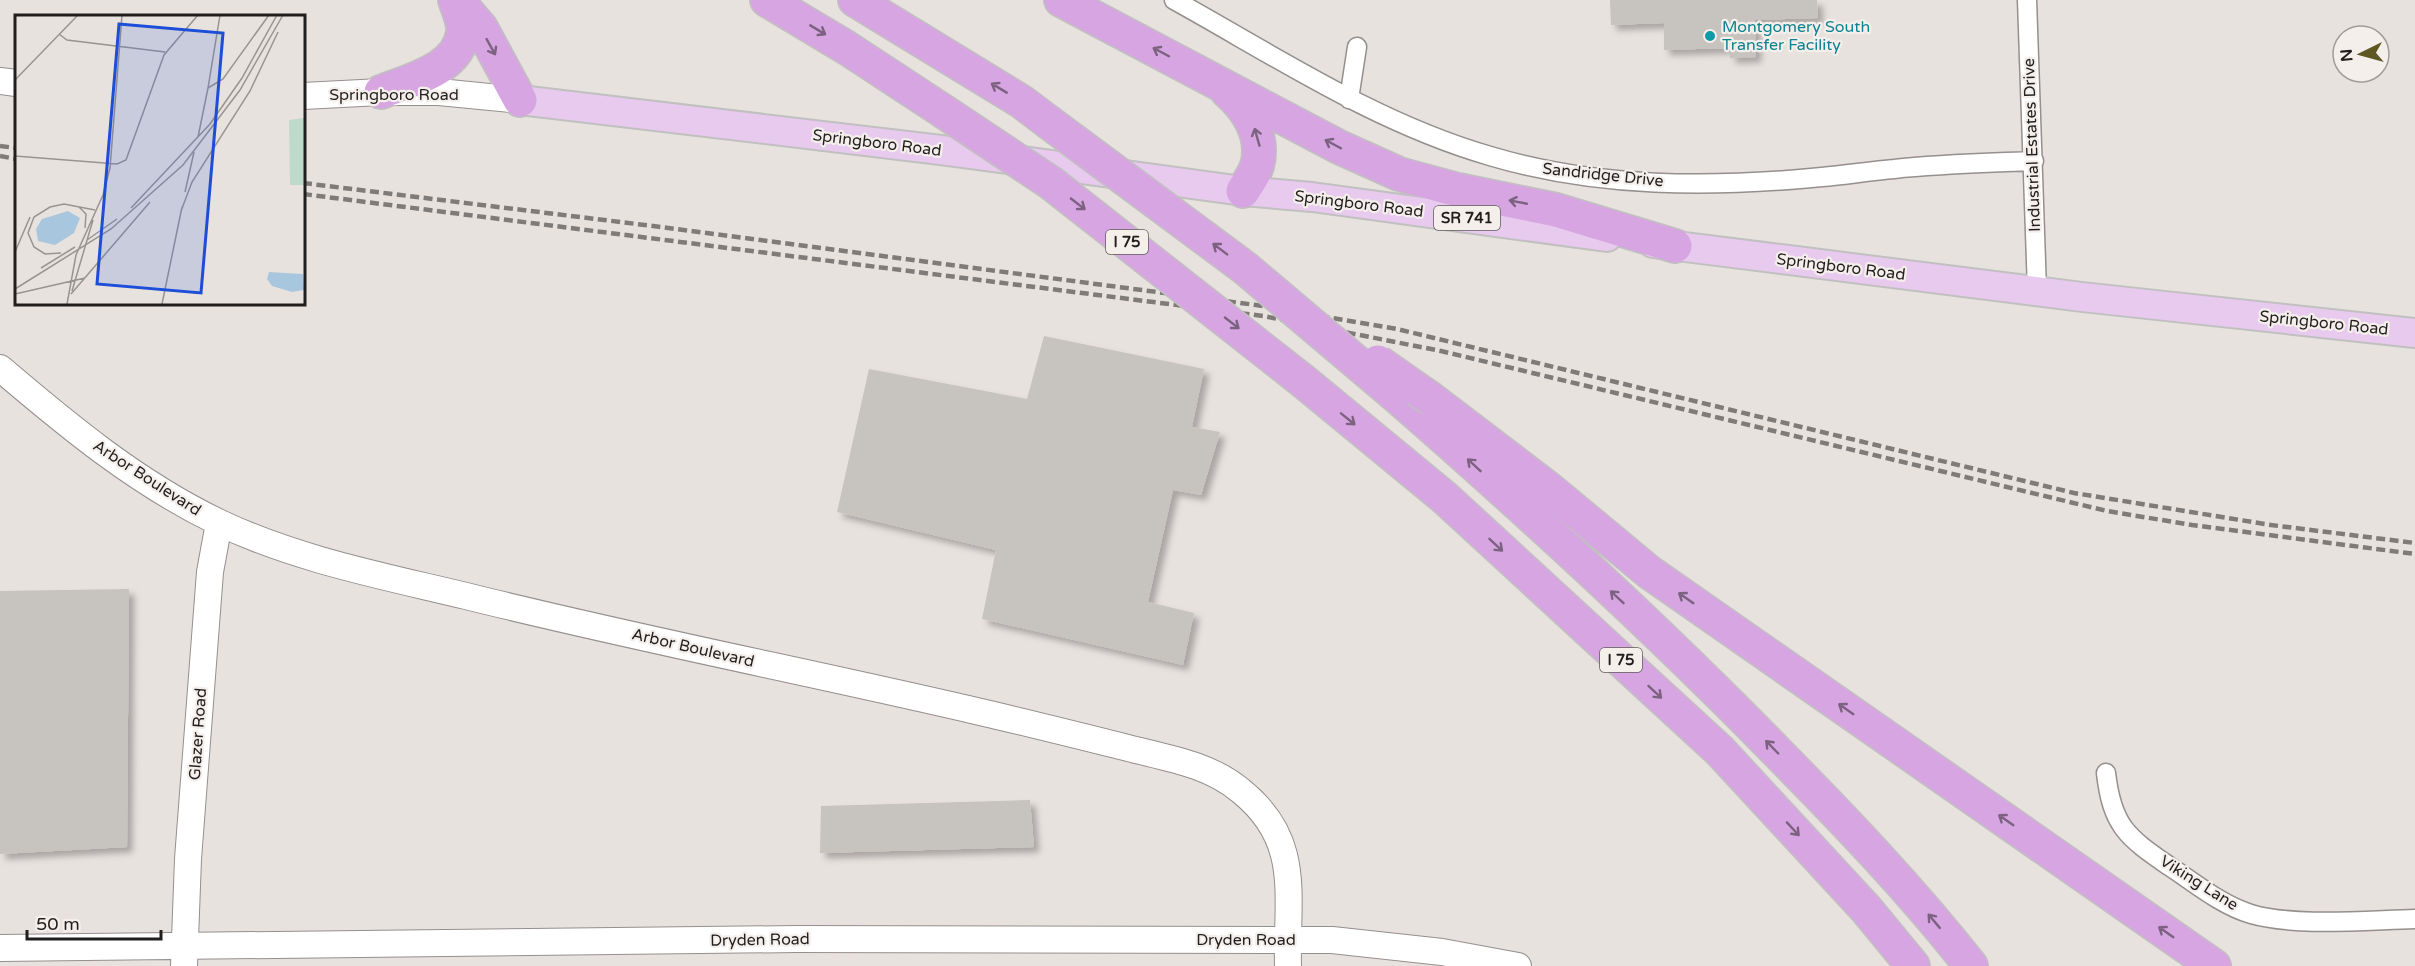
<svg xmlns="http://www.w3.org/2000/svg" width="2415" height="966" viewBox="0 0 2415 966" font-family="'Varela Round',sans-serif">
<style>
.building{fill:#c7c3bf;filter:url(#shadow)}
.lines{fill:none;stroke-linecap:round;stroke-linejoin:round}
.street-casing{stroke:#958f8d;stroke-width:21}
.secondary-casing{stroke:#958f8d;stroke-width:28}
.primary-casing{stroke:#c1c0c0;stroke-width:32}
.highway-casing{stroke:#c1c0c0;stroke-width:36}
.street{stroke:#fff;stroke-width:18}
.secondary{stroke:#fff;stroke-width:26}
.primary{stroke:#e7caee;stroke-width:28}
.highway{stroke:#d7a6e2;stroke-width:33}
.rail{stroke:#7e7b79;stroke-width:4.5;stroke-dasharray:9 4.5;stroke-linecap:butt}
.highway-bridge-casing{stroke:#c1c0c0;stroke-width:36;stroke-linecap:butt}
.highway-bridge{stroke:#d7a6e2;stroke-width:33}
.oneway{stroke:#7c6280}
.culture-dot{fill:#0f9aa8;stroke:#f5efec;stroke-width:2}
.labels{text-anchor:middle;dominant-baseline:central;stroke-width:4.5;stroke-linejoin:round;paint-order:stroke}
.shield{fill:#f5efec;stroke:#615d5c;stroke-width:1.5}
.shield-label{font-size:15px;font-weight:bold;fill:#211f1e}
.culture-label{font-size:16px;fill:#0d838f;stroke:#f5efec;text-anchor:start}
.street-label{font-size:16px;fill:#211f1e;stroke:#f5efec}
.inset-road{fill:none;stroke:#989492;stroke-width:1.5}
.view{fill:#1d4ed8;fill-opacity:0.15;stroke:#1d4ed8;stroke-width:3}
.inset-edge{fill:none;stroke:#211f1e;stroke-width:3}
</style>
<defs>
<filter id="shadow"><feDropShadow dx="5.5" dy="5.5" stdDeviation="3" flood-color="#0004"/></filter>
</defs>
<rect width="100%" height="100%" fill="#e8e2df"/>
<path class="building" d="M 1610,0 L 1817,0 L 1818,18 L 1755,20 L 1756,57 L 1730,58 L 1730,48 L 1664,50 L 1664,23 L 1611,25 Z
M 1044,336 L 1204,369 L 1192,427 L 1220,432 L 1201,495 L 1173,490 L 1148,602 L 1194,613 L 1183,665 L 982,619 L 996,550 L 837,512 L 869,369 L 1027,399 Z
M 129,589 L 127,847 L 0,854 L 0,591 Z
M 1030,800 L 1034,847 L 820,853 L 821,806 Z"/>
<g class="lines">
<g class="street-casing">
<path id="street" d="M 1174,0 C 1277,57 1376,123 1490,156 C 1597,188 1711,188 1822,177 C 1846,175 1870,171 1894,169 C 1940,164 1987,163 2034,161
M 2027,0 L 2037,291
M 1349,99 L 1357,47
M 2106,773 C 2112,826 2127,837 2169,866 C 2195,883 2221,905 2251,914 C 2295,927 2368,920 2415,919"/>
</g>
<g class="secondary-casing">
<path id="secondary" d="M 0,81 L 16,83
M 303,96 L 381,92 L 439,92 L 520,100
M 0,368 C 68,426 137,483 218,522 C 295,559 383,576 466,596 C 634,638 804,671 972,710 C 1024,722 1076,735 1128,748 C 1167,758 1209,764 1241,791 C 1303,841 1286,896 1288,966
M 0,948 L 796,939 L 1332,940 L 1442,952 L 1518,966
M 184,966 L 188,859 L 210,572 L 219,523"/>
</g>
<g class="primary-casing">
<path id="primary" d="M 520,100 L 941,150 L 1243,191 L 1312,197 L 1607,237
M 1653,243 L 2082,297 L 2415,333"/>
</g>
<g class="highway-casing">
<path id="highway" d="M 767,0 L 847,48 L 943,111
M 855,0 L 1022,102 L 1047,121
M 1061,0 L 1339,147 L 1399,174 L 1458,190 L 1556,210 L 1675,246
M 458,1 L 481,28 L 520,100
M 1227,91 C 1248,109 1265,137 1257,166 C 1254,175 1248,183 1243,191
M 381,92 C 411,80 459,69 463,32 C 464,22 458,9 455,0
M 1303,381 L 1445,498 L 1720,751 L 1866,909 L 1913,966
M 1394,394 C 1526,509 1656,628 1779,754 C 1846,822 1912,891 1971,966
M 1431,399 L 1549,489 L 1649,572 L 2214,966"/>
</g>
<use href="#street" class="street"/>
<use href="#secondary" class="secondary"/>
<use href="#primary" class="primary"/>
<use href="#highway" class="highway"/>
<path class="rail" d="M 0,146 L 16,148
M 0,156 L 16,159
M 303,183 L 661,227 L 1256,305 L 1397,329 L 2074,493 L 2271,525 L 2415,543
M 303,194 L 1263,316 L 1441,351 L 2107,511 L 2192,525 L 2415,554"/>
<g class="highway-bridge-casing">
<path id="highway-bridge" d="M 943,111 L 1051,183 L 1303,381
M 1047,121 L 1245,268 L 1394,394
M 1378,362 L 1431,399"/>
</g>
<use href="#highway-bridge" class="highway-bridge"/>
</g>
<defs><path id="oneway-shaft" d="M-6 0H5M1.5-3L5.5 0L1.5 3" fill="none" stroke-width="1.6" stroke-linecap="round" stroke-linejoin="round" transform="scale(1.5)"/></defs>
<g class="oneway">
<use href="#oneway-shaft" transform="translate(818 30) rotate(31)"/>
<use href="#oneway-shaft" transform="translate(491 47) rotate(61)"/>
<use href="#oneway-shaft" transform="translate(1161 52) rotate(-152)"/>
<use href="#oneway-shaft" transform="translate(999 88) rotate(-149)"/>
<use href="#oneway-shaft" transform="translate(1257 137) rotate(-106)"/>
<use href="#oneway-shaft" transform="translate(1333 144) rotate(-152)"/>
<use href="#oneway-shaft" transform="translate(1518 202) rotate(-169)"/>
<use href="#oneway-shaft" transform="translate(1078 204) rotate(38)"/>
<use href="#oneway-shaft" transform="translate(1220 249) rotate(-143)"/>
<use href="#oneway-shaft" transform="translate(1232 323) rotate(38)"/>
<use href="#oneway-shaft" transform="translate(1348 419) rotate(39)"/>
<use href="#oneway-shaft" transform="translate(1474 465) rotate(-137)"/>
<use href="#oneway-shaft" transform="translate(1496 545) rotate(43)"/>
<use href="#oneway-shaft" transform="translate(1617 597) rotate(-137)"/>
<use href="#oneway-shaft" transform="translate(1686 598) rotate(-145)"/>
<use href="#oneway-shaft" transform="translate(1655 692) rotate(43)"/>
<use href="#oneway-shaft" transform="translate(1846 709) rotate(-145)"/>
<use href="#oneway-shaft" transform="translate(1772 747) rotate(-134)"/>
<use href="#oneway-shaft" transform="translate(2006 820) rotate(-145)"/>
<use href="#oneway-shaft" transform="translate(1793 829) rotate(47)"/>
<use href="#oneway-shaft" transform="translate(1934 921) rotate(-130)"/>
<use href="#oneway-shaft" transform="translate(2166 932) rotate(-145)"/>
</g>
<circle class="culture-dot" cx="1710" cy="36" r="6"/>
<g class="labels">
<g class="shield">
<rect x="1434" y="206" width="66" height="24" rx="4.5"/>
<rect x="1106" y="230" width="42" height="24" rx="4.5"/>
<rect x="1600" y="648" width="42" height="24" rx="4.5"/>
</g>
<g class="shield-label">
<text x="1467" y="218">SR 741</text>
<text x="1127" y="242">I 75</text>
<text x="1621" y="660">I 75</text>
</g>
<g class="culture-label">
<text x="1722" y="27">Montgomery South<tspan x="1722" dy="18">Transfer Facility</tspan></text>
</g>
<g class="street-label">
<text x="394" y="95">Springboro Road</text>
<text transform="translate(877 143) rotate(7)">Springboro Road</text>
<text transform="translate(2032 145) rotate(-92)">Industrial Estates Drive</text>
<text transform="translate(1603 175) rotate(6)">Sandridge Drive</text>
<text transform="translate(1359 204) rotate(7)">Springboro Road</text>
<text transform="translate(1841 267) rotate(7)">Springboro Road</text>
<text transform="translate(2324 323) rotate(6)">Springboro Road</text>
<text transform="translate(147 478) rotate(33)">Arbor Boulevard</text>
<text transform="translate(693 648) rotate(13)">Arbor Boulevard</text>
<text transform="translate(198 734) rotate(-86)">Glazer Road</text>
<text transform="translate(2199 883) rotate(32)">Viking Lane</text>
<text transform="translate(760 940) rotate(-1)">Dryden Road</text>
<text x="1246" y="940">Dryden Road</text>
</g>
</g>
<g transform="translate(15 15)">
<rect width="290" height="290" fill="#e8e2df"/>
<path d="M 289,103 L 289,170 L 275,170 L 274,105 Z" fill="#bedac8"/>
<path d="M 53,196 L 65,203 L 59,218 L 40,230 L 23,226 L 21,214 L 27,204 ZM 254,257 L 288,259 L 289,275 L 277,277 L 257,271 L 252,264 Z" fill="#a8c6dd"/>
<path class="inset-road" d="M 44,19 L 52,25 L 150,37M 0,65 L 63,0M 193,73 L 205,0M 193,73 L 208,64 L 254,0M 183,122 L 193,73M 0,141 L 102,149 L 111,145 L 149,40 L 183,0M 170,177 L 179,137M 64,192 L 71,199 L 70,213M 116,193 L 195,109 L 227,63 L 262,0M 166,196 L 177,167 L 235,76 L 263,17M 72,225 L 102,204M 0,237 L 15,202M 46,238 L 30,239 L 19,232 L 13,218 L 19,202 L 35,192 L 49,189 L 80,195M 26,253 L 60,232M 0,274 L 96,214 L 168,150 L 225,75 L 268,0M 57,276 L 78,205M 0,279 L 70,263M 56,279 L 135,187M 52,289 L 61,240 L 88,180 L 95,153 L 107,0M 147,289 L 167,192"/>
<path class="view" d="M 104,9 L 208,18 L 186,278 L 82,269 Z"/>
<rect width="290" height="290" class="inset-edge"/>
</g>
<g transform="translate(2361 54) rotate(265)"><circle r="28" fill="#f5efec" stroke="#a09c9a" stroke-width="1.5"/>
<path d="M0-4.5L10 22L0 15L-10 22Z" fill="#5e5723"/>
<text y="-9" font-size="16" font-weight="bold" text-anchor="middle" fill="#211f1e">N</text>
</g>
<path d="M27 930v9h134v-9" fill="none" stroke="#211f1e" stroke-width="3"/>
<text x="36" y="930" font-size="18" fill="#211f1e" stroke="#f5efec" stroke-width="4.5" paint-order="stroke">50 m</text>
</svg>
